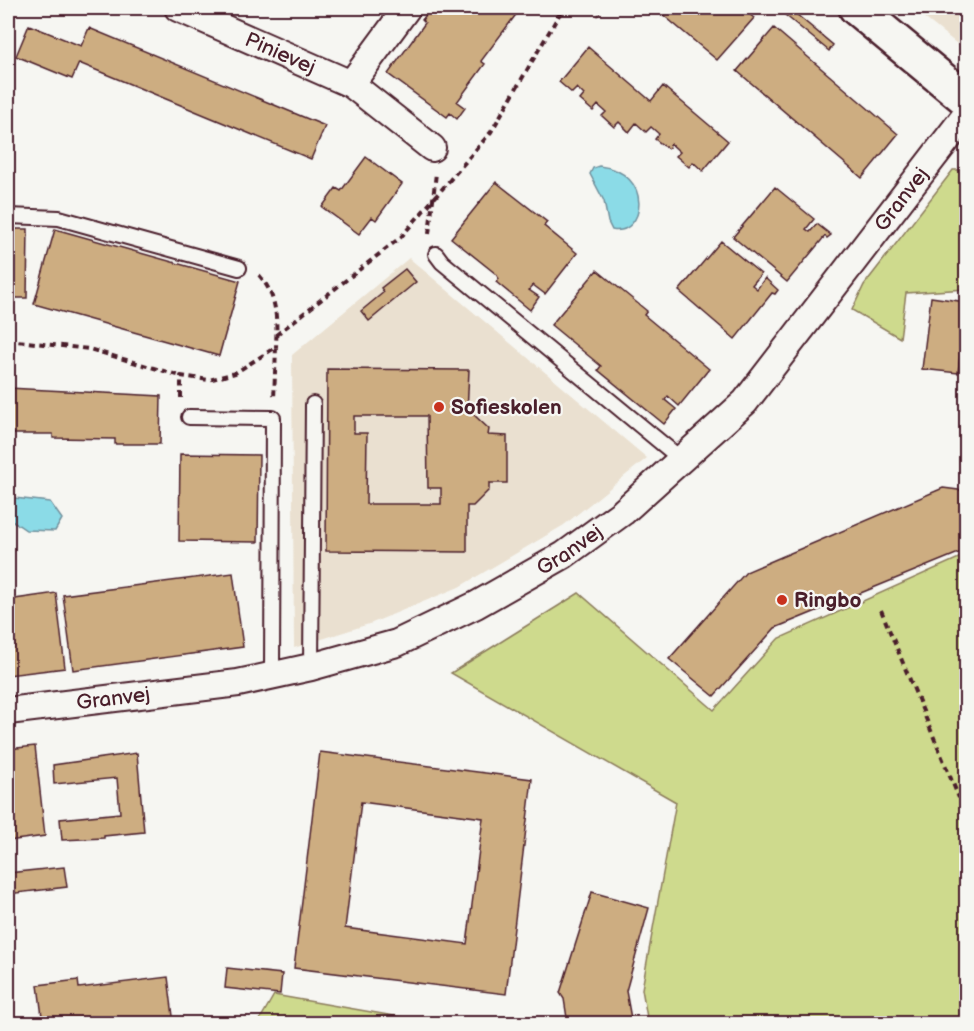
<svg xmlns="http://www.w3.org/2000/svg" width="974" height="1031" viewBox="0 0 974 1031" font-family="'Balsamiq Sans',sans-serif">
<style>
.built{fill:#eae0d0}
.green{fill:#ceda8d;stroke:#8c7c5c;stroke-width:1.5}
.water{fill:#8bdbe7;stroke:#71909c;stroke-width:1.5}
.building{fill:#cdad81;stroke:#4a1f2b;stroke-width:1.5;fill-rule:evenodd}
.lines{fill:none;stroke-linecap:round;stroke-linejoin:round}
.lane-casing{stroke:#4a1f2b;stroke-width:18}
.street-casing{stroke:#4a1f2b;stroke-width:30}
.secondary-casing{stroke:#4a1f2b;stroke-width:38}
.path{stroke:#4a1f2b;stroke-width:4;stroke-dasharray:6 4.5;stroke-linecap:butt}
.lane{stroke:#f6f6f2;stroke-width:14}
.street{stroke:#f6f6f2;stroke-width:26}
.secondary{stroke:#f6f6f2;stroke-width:33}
.poi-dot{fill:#c8321e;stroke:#f6f6f2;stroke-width:2}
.labels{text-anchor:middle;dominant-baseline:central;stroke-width:4.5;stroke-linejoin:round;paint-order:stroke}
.street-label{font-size:21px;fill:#4a1f2b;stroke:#f6f6f2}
.poi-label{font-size:21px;font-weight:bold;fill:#4a1f2b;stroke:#f6f6f2;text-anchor:start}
</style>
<rect width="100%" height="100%" fill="#f6f6f2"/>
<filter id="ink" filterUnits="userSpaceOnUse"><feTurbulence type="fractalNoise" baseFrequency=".0167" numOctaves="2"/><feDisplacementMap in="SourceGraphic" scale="12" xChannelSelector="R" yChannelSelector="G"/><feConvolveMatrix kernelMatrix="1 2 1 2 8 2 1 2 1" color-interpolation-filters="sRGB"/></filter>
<g filter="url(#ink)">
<path class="built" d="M 912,8 L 966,8 L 966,51 Z
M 409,258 L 647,458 L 564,525 L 459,587 L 372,623 L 294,648 L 292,355 Z"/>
<path class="green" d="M 953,170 L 966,170 L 966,289 L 906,293 L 900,338 L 852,310 L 864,285 Z
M 961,557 L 966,558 L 966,1023 L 648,1023 L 642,989 L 676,802 L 451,673 L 579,593 L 714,710 L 778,639 Z
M 274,995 L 434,1023 L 258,1023 Z"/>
<path class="water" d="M 599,166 C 655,172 645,237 612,230 L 608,222 L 604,201 L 590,174 L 593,168 Z
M 14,498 L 50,502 L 62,519 L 55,531 L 26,530 L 10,519 L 8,502 Z"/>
<path class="building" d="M 431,8 L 521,8 L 481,61 L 485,64 L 457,102 L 465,108 L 457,119 L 450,113 L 447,117 L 388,74 L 425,23 L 422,20 Z
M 655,8 L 742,8 L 754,18 L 717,60 Z
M 790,9 L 833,45 L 829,51 L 785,15 Z
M 29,25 L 81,46 L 89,28 L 325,126 L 311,159 L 79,63 L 72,79 L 16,56 Z
M 774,28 L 898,134 L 862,178 L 737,71 Z
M 588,47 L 651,101 L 663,86 L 728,141 L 703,171 L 693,162 L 689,167 L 676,156 L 680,152 L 671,144 L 668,149 L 655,139 L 659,134 L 651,127 L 646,132 L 636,123 L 629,132 L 619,122 L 614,127 L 602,116 L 606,112 L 598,105 L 593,111 L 580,100 L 584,95 L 577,88 L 572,93 L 559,82 Z
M 366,157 L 402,184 L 376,220 L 372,217 L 359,234 L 322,207 L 336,188 L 341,191 Z
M 496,182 L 547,222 L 544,226 L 577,253 L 545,294 L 533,285 L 529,290 L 539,297 L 530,310 L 496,282 L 499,279 L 496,274 L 451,238 Z
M 775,187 L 814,219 L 806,229 L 810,232 L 817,224 L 831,235 L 827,238 L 825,236 L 787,282 L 733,237 Z
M 8,229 L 28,229 L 27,298 L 8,298 Z
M 55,229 L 240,281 L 219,356 L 34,304 Z
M 721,241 L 761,274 L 752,285 L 757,289 L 765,278 L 778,290 L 775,294 L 772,293 L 735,339 L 679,291 Z
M 405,269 L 416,282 L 369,321 L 361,311 L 384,292 L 381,288 Z
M 597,270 L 647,311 L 644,315 L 709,369 L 679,406 L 668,396 L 665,400 L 676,409 L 664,424 L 598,370 L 601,366 L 551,325 Z
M 931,297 L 966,302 L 958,373 L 922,369 Z
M 327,369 L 469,370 L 467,413 L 473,414 L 489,429 L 488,435 L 507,436 L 507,483 L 489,483 L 489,490 L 473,506 L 467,506 L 467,552 L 326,551 ZM 354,416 L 427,416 L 428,488 L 441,488 L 441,504 L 366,504 L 367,433 L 354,433 Z
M 8,388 L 161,396 L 160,444 L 115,444 L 115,439 L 53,438 L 53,434 L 8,434 Z
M 180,454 L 259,455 L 258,542 L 179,541 Z
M 943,488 L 966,491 L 966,550 L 775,628 L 714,696 L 669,659 L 746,572 Z
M 233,573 L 243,647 L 73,670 L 63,595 Z
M 56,593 L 65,668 L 8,675 L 8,600 Z
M 35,746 L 45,836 L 8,841 L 8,749 Z
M 320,752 L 532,779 L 506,994 L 294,968 ZM 361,802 L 483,818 L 467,944 L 345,928 Z
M 137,753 L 144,832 L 104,836 L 104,838 L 62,840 L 60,819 L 120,813 L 117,778 L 54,784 L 53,765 Z
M 64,867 L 67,887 L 8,894 L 8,873 Z
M 592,892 L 649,908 L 626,991 L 632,1024 L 568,1024 L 564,999 L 560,993 Z
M 8,909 L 15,968 L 8,969 Z
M 227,968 L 282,974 L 280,994 L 225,988 Z
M 168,977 L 174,1024 L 43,1024 L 38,985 L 78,980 L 79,988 Z"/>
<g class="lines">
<g class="lane-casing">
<path id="lane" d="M 8,216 L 59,218 L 239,268
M 436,254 L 442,262 L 682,460
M 189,417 L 273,418 L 272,676
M 311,667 L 313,404"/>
</g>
<g class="street-casing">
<g id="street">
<path id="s1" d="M 178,8 L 351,84 L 432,148"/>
<path d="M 351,84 L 407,8"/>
<path id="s2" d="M 8,711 L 238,683 L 311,667 L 397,643 L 476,605 L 564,555 L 623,512 L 745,402 L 966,115"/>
</g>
</g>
<g class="secondary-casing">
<path id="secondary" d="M 856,8 L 966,99"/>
</g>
<path class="path" d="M 590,8 L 599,15
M 429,234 L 436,173
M 259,275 C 278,297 277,319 276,347
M 276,335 L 401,237 L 491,132 L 563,8
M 8,340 L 89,349 L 181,376
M 181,398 L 181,376 L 209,380 L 235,373 L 276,347 L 274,399
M 881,610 L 959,798"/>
<use href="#lane" class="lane"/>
<use href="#street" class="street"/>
<use href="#secondary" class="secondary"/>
</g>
</g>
<g class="poi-dot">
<circle cx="439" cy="407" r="6"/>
<circle cx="782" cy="600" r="6"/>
</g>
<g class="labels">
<g class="street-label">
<text stroke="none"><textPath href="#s1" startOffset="112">Pinievej</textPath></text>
<text stroke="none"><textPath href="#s2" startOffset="1078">Granvej</textPath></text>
<text stroke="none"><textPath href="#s2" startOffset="592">Granvej</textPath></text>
<text stroke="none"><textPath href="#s2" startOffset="106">Granvej</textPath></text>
</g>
<g class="poi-label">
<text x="451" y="407">Sofieskolen</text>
<text x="794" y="600">Ringbo</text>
</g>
</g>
<rect width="974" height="1031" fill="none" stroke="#f6f6f2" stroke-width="30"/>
<rect x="15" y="15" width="944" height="1001" fill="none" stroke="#4a1f2b" stroke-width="2" filter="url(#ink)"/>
</svg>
